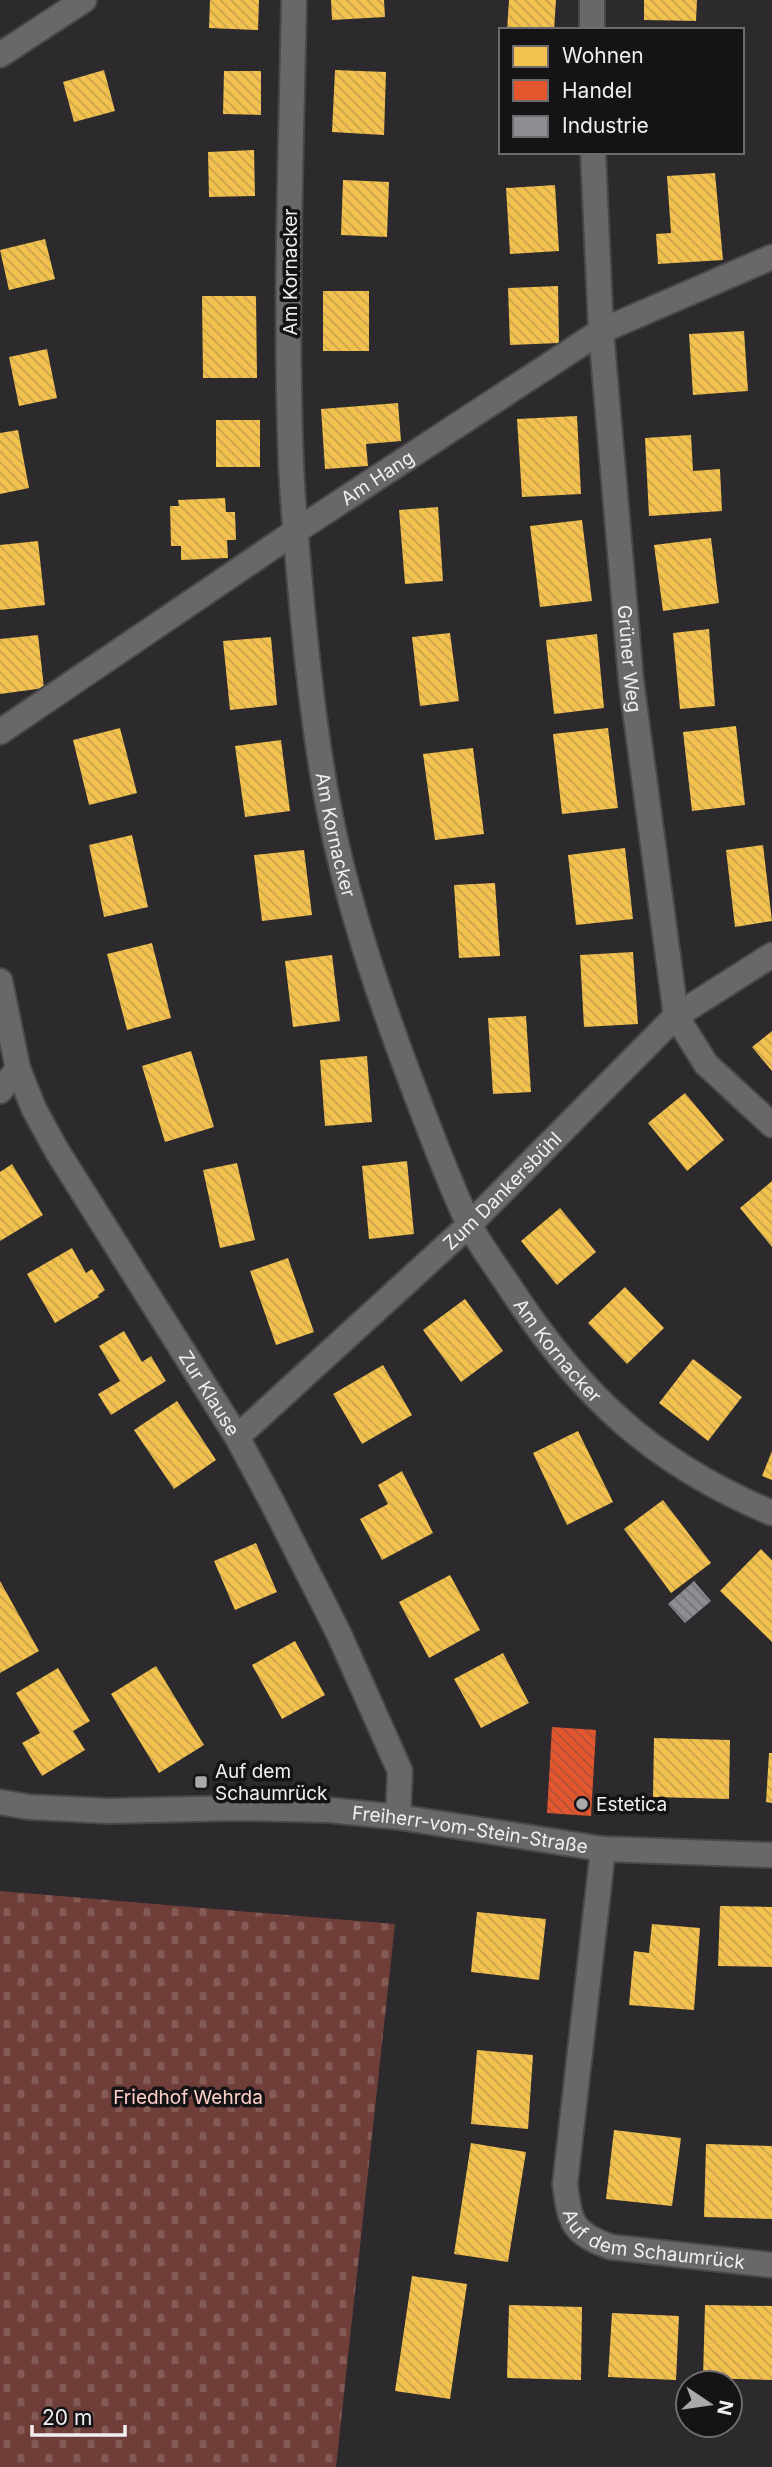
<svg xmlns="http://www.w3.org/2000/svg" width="772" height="2467" viewBox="0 0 772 2467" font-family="Inter,sans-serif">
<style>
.cemetery{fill:url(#cemetery-stones)}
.homes{fill:url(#homes-back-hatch)}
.shops{fill:url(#shops-back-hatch)}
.industry{fill:url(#industry-back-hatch)}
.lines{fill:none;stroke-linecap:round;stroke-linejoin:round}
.street-casing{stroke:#4a474a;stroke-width:28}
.street{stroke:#696769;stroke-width:24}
.poi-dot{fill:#aca9ac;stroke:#151315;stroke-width:2.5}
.labels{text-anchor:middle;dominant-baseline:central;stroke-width:7;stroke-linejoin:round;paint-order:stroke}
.street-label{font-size:19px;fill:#f1eef1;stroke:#151315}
.poi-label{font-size:19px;fill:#f1eef1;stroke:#151315;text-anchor:start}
.park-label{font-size:19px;fill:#fed0c9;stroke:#151315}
</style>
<defs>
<pattern id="cemetery-stones" width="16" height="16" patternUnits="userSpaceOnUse" patternTransform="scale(1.75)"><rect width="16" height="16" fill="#6f3e38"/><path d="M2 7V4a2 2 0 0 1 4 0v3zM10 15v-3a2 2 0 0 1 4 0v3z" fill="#845a55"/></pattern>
<pattern id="homes-back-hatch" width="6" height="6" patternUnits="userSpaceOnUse" patternTransform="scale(1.75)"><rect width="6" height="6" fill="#f2c14e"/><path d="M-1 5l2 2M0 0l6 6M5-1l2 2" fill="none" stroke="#c8a24c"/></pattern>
<pattern id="shops-back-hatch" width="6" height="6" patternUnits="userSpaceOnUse" patternTransform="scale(1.75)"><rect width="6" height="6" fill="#e4572e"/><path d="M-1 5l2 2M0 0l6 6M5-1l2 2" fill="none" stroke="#ad5137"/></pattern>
<pattern id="industry-back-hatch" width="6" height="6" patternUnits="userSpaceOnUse" patternTransform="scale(1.75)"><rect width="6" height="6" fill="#8d8d92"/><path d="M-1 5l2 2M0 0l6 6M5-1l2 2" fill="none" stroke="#757478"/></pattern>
</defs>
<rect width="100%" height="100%" fill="#2d2a2d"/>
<path class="cemetery" d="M 0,1891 L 395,1924 L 336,2467 L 0,2467 Z"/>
<path class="homes" d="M 210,0 L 259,0 L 258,30 L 209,28 Z
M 331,0 L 384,0 L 385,17 L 332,20 Z
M 509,0 L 556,0 L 554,30 L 507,30 Z
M 644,0 L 697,0 L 696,21 L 644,20 Z
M 104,70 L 115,111 L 74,122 L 63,82 Z
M 335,70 L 386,72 L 384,135 L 332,132 Z
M 224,71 L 261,71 L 261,115 L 223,114 Z
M 254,150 L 255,196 L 209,197 L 208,152 Z
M 715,173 L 723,260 L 658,264 L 656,234 L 671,233 L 667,176 Z
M 343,180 L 389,182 L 387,237 L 341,235 Z
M 555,185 L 559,251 L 510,254 L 506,188 Z
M 45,239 L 55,279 L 9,290 L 0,250 Z
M 558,286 L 559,343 L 510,345 L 508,288 Z
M 323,291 L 369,291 L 369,351 L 323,351 Z
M 202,296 L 256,296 L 257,378 L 203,378 Z
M 744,331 L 748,391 L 693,395 L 689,334 Z
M 47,349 L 57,398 L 19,406 L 9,357 Z
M 398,403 L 401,441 L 366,444 L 368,466 L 325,469 L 321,409 Z
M 577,416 L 581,494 L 522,497 L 517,419 Z
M 216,420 L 260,420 L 260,467 L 216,467 Z
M 18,430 L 29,488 L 0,494 L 0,433 Z
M 691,435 L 693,471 L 720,469 L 722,511 L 649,516 L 645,438 Z
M 225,498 L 226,512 L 235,512 L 236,540 L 227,540 L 228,558 L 181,560 L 181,546 L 171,546 L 170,506 L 179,506 L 178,500 Z
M 438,507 L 443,581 L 405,584 L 399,510 Z
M 582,520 L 592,601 L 540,607 L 530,526 Z
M 711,538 L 719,603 L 663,611 L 654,545 Z
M 38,541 L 45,605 L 0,610 L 0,545 Z
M 709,629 L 715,706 L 680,709 L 673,633 Z
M 450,633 L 459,701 L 420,706 L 412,637 Z
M 597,634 L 604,708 L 554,714 L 546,640 Z
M 38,635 L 44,688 L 0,694 L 0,639 Z
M 271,637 L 277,705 L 230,710 L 223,641 Z
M 736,726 L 745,805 L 692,811 L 683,732 Z
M 120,728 L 137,793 L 89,805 L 73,740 Z
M 608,728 L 618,808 L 562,814 L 553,734 Z
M 281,740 L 290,811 L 245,817 L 235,746 Z
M 473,748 L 484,834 L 435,840 L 423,754 Z
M 132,835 L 148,907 L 104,917 L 89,845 Z
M 763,845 L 772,921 L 735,927 L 726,850 Z
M 625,848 L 633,919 L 576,925 L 568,855 Z
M 304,850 L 312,915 L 262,921 L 254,855 Z
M 495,883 L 500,956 L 459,958 L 454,885 Z
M 152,943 L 171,1018 L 127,1030 L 107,954 Z
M 633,952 L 638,1024 L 584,1027 L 580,955 Z
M 332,955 L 340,1021 L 293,1027 L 285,961 Z
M 526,1016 L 531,1092 L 493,1094 L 488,1018 Z
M 772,1031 L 772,1071 L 752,1047 Z
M 191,1051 L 214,1127 L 165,1142 L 142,1066 Z
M 367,1056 L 372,1122 L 325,1126 L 320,1060 Z
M 685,1093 L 724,1140 L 687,1171 L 648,1123 Z
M 407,1161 L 414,1234 L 369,1239 L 362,1166 Z
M 237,1163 L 255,1240 L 220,1248 L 203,1170 Z
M 12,1164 L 43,1215 L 0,1241 L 0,1172 Z
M 772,1181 L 772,1247 L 740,1208 Z
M 560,1208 L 596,1252 L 557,1285 L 521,1241 Z
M 72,1248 L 86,1273 L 92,1269 L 105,1290 L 98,1295 L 99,1297 L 55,1323 L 27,1274 Z
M 288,1258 L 314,1332 L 276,1345 L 250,1271 Z
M 625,1287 L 664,1328 L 627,1364 L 588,1323 Z
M 465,1299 L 503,1351 L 461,1382 L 423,1330 Z
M 124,1331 L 142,1362 L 151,1356 L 166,1381 L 111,1415 L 98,1394 L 120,1381 L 99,1346 Z
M 693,1359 L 742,1397 L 708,1441 L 659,1403 Z
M 383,1365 L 412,1415 L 362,1444 L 333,1394 Z
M 177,1401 L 216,1460 L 174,1489 L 134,1430 Z
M 578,1431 L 613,1502 L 567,1525 L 533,1453 Z
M 772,1451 L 772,1480 L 762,1476 Z
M 402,1471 L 433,1533 L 382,1560 L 360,1519 L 388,1504 L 378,1485 Z
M 663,1500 L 711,1563 L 671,1593 L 624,1529 Z
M 256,1543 L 277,1592 L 235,1610 L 214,1561 Z
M 761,1549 L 772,1560 L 772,1642 L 720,1591 Z
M 450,1575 L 480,1630 L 429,1658 L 399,1602 Z
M 0,1581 L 39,1651 L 0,1673 Z
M 295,1641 L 325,1695 L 282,1719 L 252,1665 Z
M 503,1653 L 529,1703 L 481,1728 L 454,1679 Z
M 156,1666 L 204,1745 L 159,1773 L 111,1694 Z
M 58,1668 L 90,1721 L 73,1731 L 85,1750 L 42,1776 L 22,1743 L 40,1733 L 16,1693 Z
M 654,1738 L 730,1740 L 729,1799 L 653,1797 Z
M 769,1753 L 772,1753 L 772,1803 L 766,1802 Z
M 720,1906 L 772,1907 L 772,1967 L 718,1966 Z
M 477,1912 L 546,1919 L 539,1980 L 471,1972 Z
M 652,1924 L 700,1928 L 694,2010 L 629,2005 L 634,1951 L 649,1953 Z
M 477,2050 L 533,2055 L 528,2129 L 471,2124 Z
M 614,2130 L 681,2138 L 672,2206 L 606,2199 Z
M 471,2143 L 526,2152 L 508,2262 L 454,2254 Z
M 706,2144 L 772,2146 L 772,2219 L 704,2217 Z
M 412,2276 L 467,2284 L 450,2399 L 395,2391 Z
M 509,2305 L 582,2307 L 581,2380 L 507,2378 Z
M 705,2305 L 772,2306 L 772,2380 L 703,2378 Z
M 612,2313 L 679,2316 L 676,2380 L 608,2377 Z"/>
<path class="shops" d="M 552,1727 L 596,1730 L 591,1816 L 547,1813 Z"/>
<path class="industry" d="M 694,1581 L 711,1601 L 685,1623 L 668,1604 Z"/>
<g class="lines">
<g class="street-casing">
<g id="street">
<path id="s1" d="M 294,0 C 291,154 285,309 291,464 C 293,511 298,559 302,607 C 308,671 315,735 327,799 C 346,901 380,1000 417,1097 C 433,1139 449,1182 468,1222 C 479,1244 495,1265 509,1286 C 579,1394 652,1463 772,1513"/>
<path d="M 592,30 L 592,0"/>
<path d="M 0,55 L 84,0"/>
<path id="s2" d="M 593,152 L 601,331 L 631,680 L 676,1016 L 706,1064 L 772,1125"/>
<path id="s3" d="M 0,732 L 296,531 L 601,331 L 772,257"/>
<path id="s4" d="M 0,981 L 18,1069 L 34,1109 L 57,1151 L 237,1437 L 272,1502 L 338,1632 L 400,1771 L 398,1817"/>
<path d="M 0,1091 L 18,1069"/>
<path id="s5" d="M 237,1437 L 469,1225 L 676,1016 L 772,955"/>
<path id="s6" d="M 0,1802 L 29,1807 L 109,1811 L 240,1808 L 329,1810 L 398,1817 L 603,1849 L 772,1855"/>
<path id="s7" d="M 603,1849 L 565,2184 C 570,2223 572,2233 611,2247 L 772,2265"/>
</g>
</g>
<use href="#street" class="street"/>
</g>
<g class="poi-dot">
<rect x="194" y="1775" width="14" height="14" rx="3.5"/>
<circle cx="582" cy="1804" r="7"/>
</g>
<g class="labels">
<g class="street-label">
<text transform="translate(290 272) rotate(-90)">Am Kornacker</text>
<text stroke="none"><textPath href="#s3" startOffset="455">Am Hang</textPath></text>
<text stroke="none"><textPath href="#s2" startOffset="508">Grüner Weg</textPath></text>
<text stroke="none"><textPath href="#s1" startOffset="838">Am Kornacker</textPath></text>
<text stroke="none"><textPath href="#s5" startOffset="362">Zum Dankersbühl</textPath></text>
<text stroke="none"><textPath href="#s1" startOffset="1405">Am Kornacker</textPath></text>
<text stroke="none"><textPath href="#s4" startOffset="467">Zur Klause</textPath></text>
<text stroke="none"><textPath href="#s6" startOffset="472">Freiherr-vom-Stein-Straße</textPath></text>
<text stroke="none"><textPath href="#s7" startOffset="460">Auf dem Schaumrück</textPath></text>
</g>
<g class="poi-label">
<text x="215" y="1771">Auf dem<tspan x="215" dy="22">Schaumrück</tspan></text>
<text x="596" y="1804">Estetica</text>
</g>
<g class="park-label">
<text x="188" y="2097">Friedhof Wehrda</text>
</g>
</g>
<rect x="499" y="28" width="245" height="126" fill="#151315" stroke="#6d6b6d" stroke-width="2"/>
<rect x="513" y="46" width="35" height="21" fill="#f2c14e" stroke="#6d6b6d" stroke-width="2"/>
<text x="562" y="63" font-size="21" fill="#f1eef1">Wohnen</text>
<rect x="513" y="80" width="35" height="21" fill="#e4572e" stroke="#6d6b6d" stroke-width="2"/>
<text x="562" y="98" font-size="21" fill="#f1eef1">Handel</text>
<rect x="513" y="116" width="35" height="21" fill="#8d8d92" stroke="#6d6b6d" stroke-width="2"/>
<text x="562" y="133" font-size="21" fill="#f1eef1">Industrie</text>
<g transform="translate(709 2404) rotate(103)"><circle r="33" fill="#151315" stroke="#6d6b6d" stroke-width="2"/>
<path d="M0-5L12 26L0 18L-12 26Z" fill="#aca9ac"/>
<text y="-10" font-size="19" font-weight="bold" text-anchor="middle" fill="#f1eef1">N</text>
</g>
<path d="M32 2425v10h93v-10" fill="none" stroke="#f1eef1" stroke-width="3.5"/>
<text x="42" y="2425" font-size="21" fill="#f1eef1" stroke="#151315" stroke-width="5" paint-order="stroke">20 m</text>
</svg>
